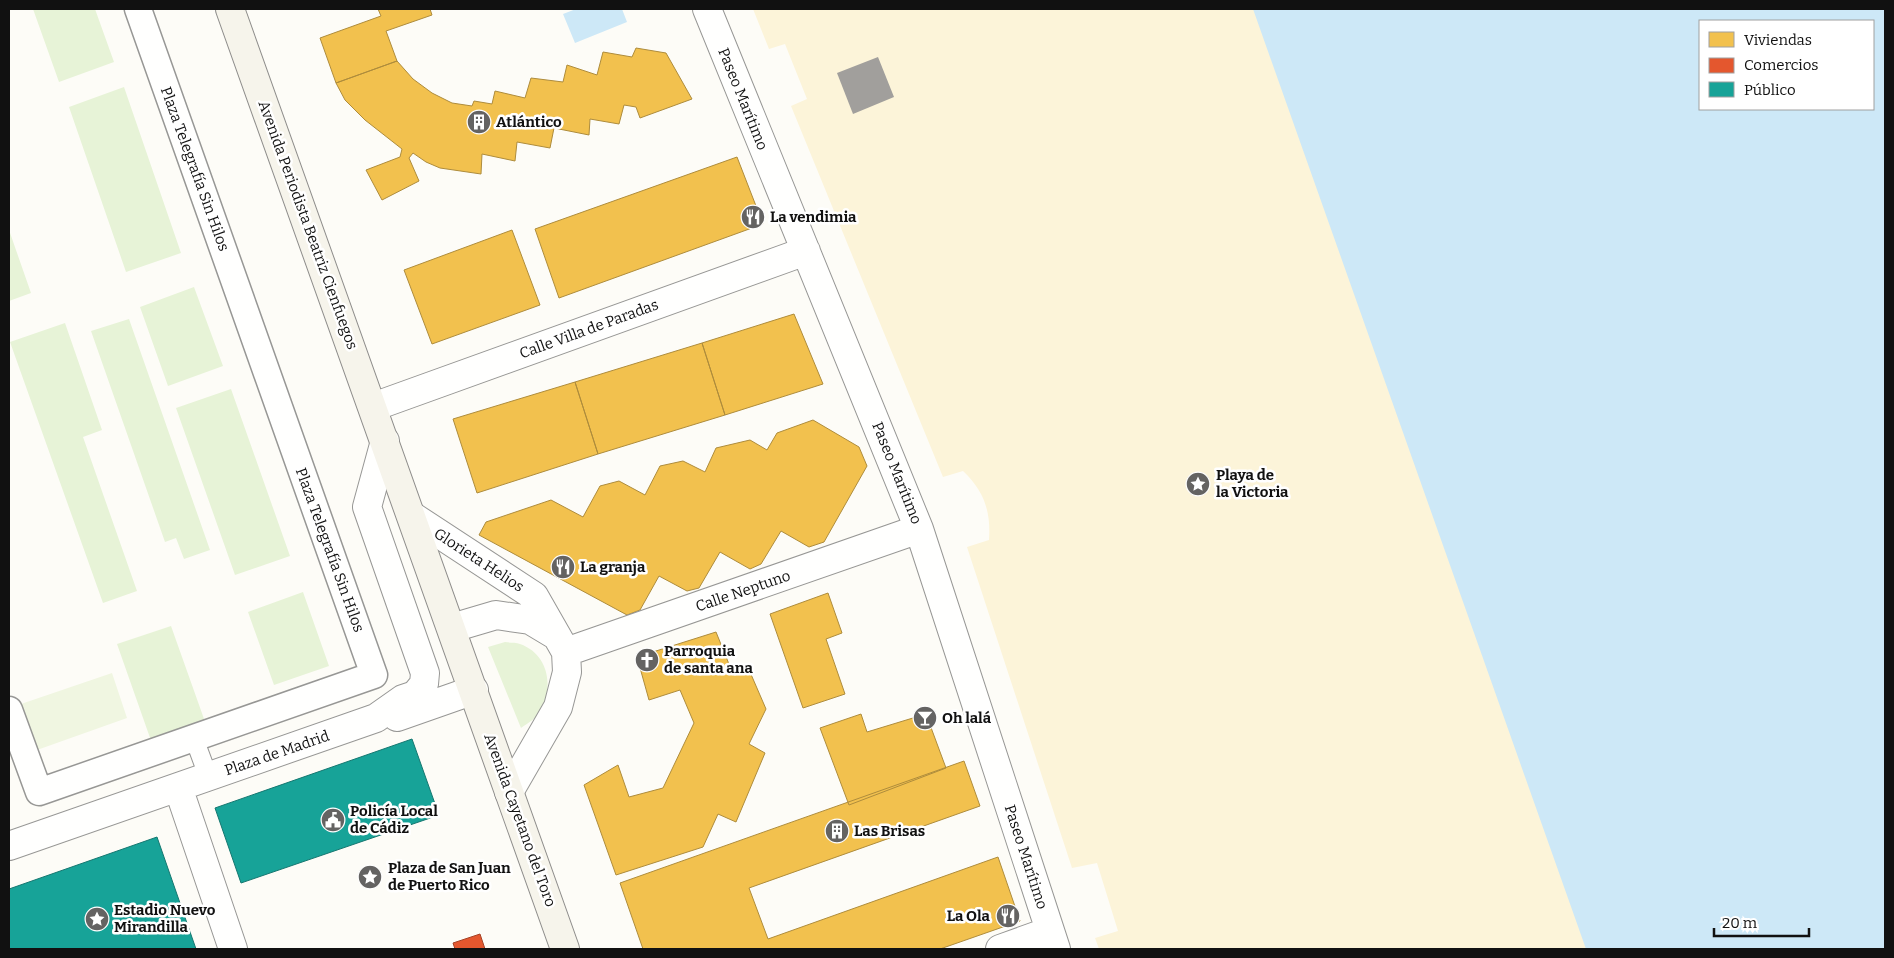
<svg xmlns="http://www.w3.org/2000/svg" width="1894" height="958" viewBox="0 0 1894 958" font-family="Bitter,serif">
<style>
.green{fill:#e7f3d7}
.sand{fill:#fcf4d9}
.pitch{fill:#f0f6e1}
.water{fill:#cde8f7;fill-rule:evenodd}
.homes{fill:#f2c14e;stroke:#ae8c3c}
.shops{fill:#e4572e;stroke:#a54225}
.public{fill:#17a398;stroke:#157770}
.building{fill:#a19f9c}
.lines{fill:none;stroke-linecap:round;stroke-linejoin:round}
.service-casing{stroke:#979795;stroke-width:20}
.pedestrian-casing{stroke:#979795;stroke-width:29}
.minor-casing{stroke:#979795;stroke-width:30}
.secondary-casing{stroke:#8e8d8b;stroke-width:30}
.service{stroke:#fffffe;stroke-width:18}
.pedestrian{stroke:#fffffe;stroke-width:26}
.minor{stroke:#fffffe;stroke-width:28}
.secondary{stroke:#f6f4eb;stroke-width:28}
.labels{text-anchor:middle;dominant-baseline:central;stroke-width:5;stroke-linejoin:round;paint-order:stroke}
.street-label{font-size:15px;fill:#111;stroke:#fff}
.poi-label{font-size:15px;font-weight:bold;fill:#111;stroke:#fff;text-anchor:start}
</style>
<rect width="100%" height="100%" fill="#fdfcf7"/>
<path class="green" d="M 33,9 L 95,9 L 114,62 L 59,82 Z
M 124,87 L 181,253 L 126,272 L 69,107 Z
M 9,230 L 31,293 L 9,301 Z
M 194,287 L 223,366 L 168,386 L 140,307 Z
M 129,319 L 210,550 L 184,559 L 176,538 L 165,542 L 91,331 Z
M 65,323 L 102,430 L 83,437 L 137,591 L 103,603 L 10,342 Z
M 231,389 L 290,556 L 235,575 L 176,408 Z
M 303,592 L 329,666 L 274,685 L 248,612 Z
M 171,626 L 209,733 L 155,752 L 117,644 Z
M 505,642 C 509,643 516,642 520,644 C 548,654 554,685 541,710 C 537,718 528,723 521,728 L 488,647 Z"/>
<path class="sand" d="M 753,9 L 1679,9 L 1885,949 L 1099,949 L 1095,938 L 1118,931 L 1097,863 L 1072,868 L 967,547 L 989,540 C 991,511 984,491 963,471 L 943,477 L 791,106 L 807,99 L 785,44 L 769,49 Z"/>
<path class="pitch" d="M 112,673 L 127,718 L 37,750 L 21,704 Z"/>
<path class="water" d="M 576,9 L 622,9 L 627,22 L 575,43 L 563,14 Z
M 1253,9 L 1885,9 L 1885,949 L 1586,949 ZM 1700,21 L 1873,21 L 1873,109 L 1700,109 Z"/>
<path class="homes" d="M 378,9 L 430,9 L 432,15 L 386,31 L 397,61 L 336,83 L 320,38 L 381,16 Z
M 636,48 L 666,53 L 692,99 L 640,118 L 636,107 L 624,105 L 619,124 L 590,119 L 589,135 L 554,128 L 550,148 L 517,142 L 515,161 L 482,154 L 481,174 L 440,168 L 426,162 L 413,153 L 409,158 L 419,181 L 382,200 L 366,170 L 400,157 L 402,149 L 365,120 L 345,100 L 336,83 L 397,61 L 413,79 L 432,93 L 452,103 L 472,106 L 474,101 L 492,104 L 495,91 L 525,98 L 531,78 L 563,82 L 567,65 L 597,75 L 603,52 L 632,57 Z
M 737,157 L 763,224 L 559,298 L 535,229 Z
M 512,230 L 540,305 L 432,344 L 404,270 Z
M 794,314 L 823,384 L 725,415 L 702,343 Z
M 702,343 L 725,415 L 598,454 L 575,382 Z
M 575,382 L 598,454 L 477,493 L 453,419 Z
M 813,420 L 859,447 L 867,466 L 824,542 L 809,547 L 781,531 L 761,564 L 750,569 L 720,552 L 699,588 L 687,591 L 659,576 L 640,610 L 627,615 L 479,535 L 486,522 L 551,500 L 583,517 L 600,486 L 619,481 L 645,495 L 660,466 L 683,461 L 705,472 L 716,448 L 750,440 L 767,450 L 777,433 Z
M 828,593 L 842,633 L 826,639 L 845,694 L 803,708 L 770,614 Z
M 716,632 L 733,674 L 750,672 L 766,709 L 749,744 L 765,753 L 736,822 L 718,814 L 703,847 L 616,875 L 584,785 L 618,765 L 629,797 L 663,788 L 694,723 L 680,690 L 649,700 L 637,657 Z
M 861,714 L 867,732 L 926,714 L 946,768 L 849,805 L 820,728 Z
M 964,761 L 980,806 L 749,888 L 768,939 L 998,857 L 1020,921 L 940,949 L 643,949 L 620,883 Z"/>
<path class="shops" d="M 480,934 L 485,949 L 455,949 L 453,943 Z"/>
<path class="public" d="M 412,739 L 439,815 L 241,883 L 215,808 Z
M 157,837 L 196,949 L 9,949 L 9,889 Z"/>
<path class="building" d="M 878,57 L 894,97 L 853,114 L 837,73 Z"/>
<g class="lines">
<g class="service-casing">
<path id="service" d="M 194,738 L 208,776"/>
</g>
<g class="pedestrian-casing">
<path id="pedestrian" d="M 9,710 L 39,792 L 374,675 L 138,9"/>
</g>
<g class="minor-casing">
<path id="minor" d="M 707,9 L 919,529 L 1056,949
M 373,407 L 806,251
M 412,516 L 534,596 L 566,652 L 567,672 L 558,707 L 509,792
M 452,628 L 496,615 L 530,620 L 555,635
M 566,652 L 919,529
M 397,717 L 474,690
M 178,787 L 233,949
M 9,846 L 376,718 L 403,699 L 415,695 L 424,684 L 425,673 L 367,507 L 385,441
M 1000,949 L 1050,931"/>
</g>
<g class="secondary-casing">
<path id="secondary" d="M 230,9 L 565,949"/>
</g>
<use href="#service" class="service"/>
<use href="#pedestrian" class="pedestrian"/>
<use href="#minor" class="minor"/>
<use href="#secondary" class="secondary"/>
</g>
<defs>
<g id="building-disc" transform="scale(1.25)"><circle r="9.5" fill="#646362" stroke="#fff"/><path d="M-4-6H4V6H1V3H-1V6H-4ZM-2.5-4.3h1.7v1.8h-1.7ZM.8-4.3h1.7v1.8H.8ZM-2.5-1h1.7V.8h-1.7ZM.8-1h1.7V.8H.8Z" fill="#fff"/></g>
<g id="restaurant-disc" transform="scale(1.25)"><circle r="9.5" fill="#646362" stroke="#fff"/><path d="M-5-6h1v4h1v-4h1v4h1v-4h1v5L-1.5 .5V6h-2V.5L-5-1ZM5-6V6H3V1.5H1.5Q1.5-4 5-6Z" fill="#fff"/></g>
<g id="sight-disc" transform="scale(1.25)"><circle r="9.5" fill="#646362" stroke="#fff"/><path d="M0-6L1.8-2.2L6-1.7L2.9 1.2L3.7 5.4L0 3.3L-3.7 5.4L-2.9 1.2L-6-1.7L-1.8-2.2Z" fill="#fff"/></g>
<g id="church-disc" transform="scale(1.25)"><circle r="9.5" fill="#646362" stroke="#fff"/><path d="M-1.2-6h2.4v3.5h3.3v2.4h-3.3V6h-2.4V-.1h-3.3v-2.4h3.3Z" fill="#fff"/></g>
<g id="bar-disc" transform="scale(1.25)"><circle r="9.5" fill="#646362" stroke="#fff"/><path d="M-6-5H6L.8 .8V4.5H3.5V6h-7V4.5H-.8V.8Z" fill="#fff"/></g>
<g id="civic-disc" transform="scale(1.25)"><circle r="9.5" fill="#646362" stroke="#fff"/><path d="M-.6-6.5H3V-4.5H.6V-3L4-1V1h2V6H-6V1h2V-1L-.6-3ZM-1.2 2.5V6h2.4V2.5Z" fill="#fff"/></g>
</defs>
<g fill-rule="evenodd">
<use href="#building-disc" x="479" y="122"/>
<use href="#restaurant-disc" x="753" y="217"/>
<use href="#sight-disc" x="1198" y="484"/>
<use href="#restaurant-disc" x="563" y="567"/>
<use href="#church-disc" x="647" y="660"/>
<use href="#bar-disc" x="925" y="718"/>
<use href="#civic-disc" x="333" y="820"/>
<use href="#building-disc" x="837" y="831"/>
<use href="#sight-disc" x="370" y="877"/>
<use href="#restaurant-disc" x="1008" y="916"/>
<use href="#sight-disc" x="97" y="919"/>
</g>
<g class="labels">
<g class="street-label">
<text transform="translate(743 99) rotate(68)">Paseo Marítimo</text>
<text transform="translate(195 169) rotate(70)">Plaza Telegrafía Sin Hilos</text>
<text transform="translate(308 225) rotate(70)">Avenida Periodista Beatriz Cienfuegos</text>
<text transform="translate(589 329) rotate(-20)">Calle Villa de Paradas</text>
<text transform="translate(897 473) rotate(68)">Paseo Marítimo</text>
<text transform="translate(330 550) rotate(70)">Plaza Telegrafía Sin Hilos</text>
<text transform="translate(479 560) rotate(33)">Glorieta Helios</text>
<text transform="translate(743 591) rotate(-19)">Calle Neptuno</text>
<text transform="translate(277 753) rotate(-19)">Plaza de Madrid</text>
<text transform="translate(520 820) rotate(70)">Avenida Cayetano del Toro</text>
<text transform="translate(1026 857) rotate(72)">Paseo Marítimo</text>
</g>
<g class="poi-label">
<text x="496" y="122">Atlántico</text>
<text x="770" y="217">La vendimia</text>
<text x="1216" y="475">Playa de<tspan x="1216" dy="17">la Victoria</tspan></text>
<text x="580" y="567">La granja</text>
<text x="664" y="651">Parroquia<tspan x="664" dy="17">de santa ana</tspan></text>
<text x="942" y="718">Oh lalá</text>
<text x="350" y="811">Policía Local<tspan x="350" dy="17">de Cádiz</tspan></text>
<text x="854" y="831">Las Brisas</text>
<text x="388" y="868">Plaza de San Juan<tspan x="388" dy="17">de Puerto Rico</tspan></text>
<text x="114" y="910">Estadio Nuevo<tspan x="114" dy="17">Mirandilla</tspan></text>
<text x="990" y="916" text-anchor="end">La Ola</text>
</g>
</g>
<rect width="1894" height="958" fill="none" stroke="#111111" stroke-width="20"/>
<rect x="1699" y="20" width="175" height="90" fill="#ffffff" stroke="#a0a0a0"/>
<rect x="1709" y="32" width="25" height="15" fill="#f2c14e" stroke="#a0a0a0"/>
<text x="1744" y="45" font-size="15" fill="#111111">Viviendas</text>
<rect x="1709" y="58" width="25" height="15" fill="#e4572e" stroke="#a0a0a0"/>
<text x="1744" y="70" font-size="15" fill="#111111">Comercios</text>
<rect x="1709" y="82" width="25" height="15" fill="#17a398" stroke="#a0a0a0"/>
<text x="1744" y="95" font-size="15" fill="#111111">Público</text>
<path d="M1714 928v8h95v-8" fill="none" stroke="#111111" stroke-width="2.5"/>
<text x="1722" y="928" font-size="15" fill="#111111" stroke="#ffffff" stroke-width="4" paint-order="stroke">20 m</text>
</svg>
